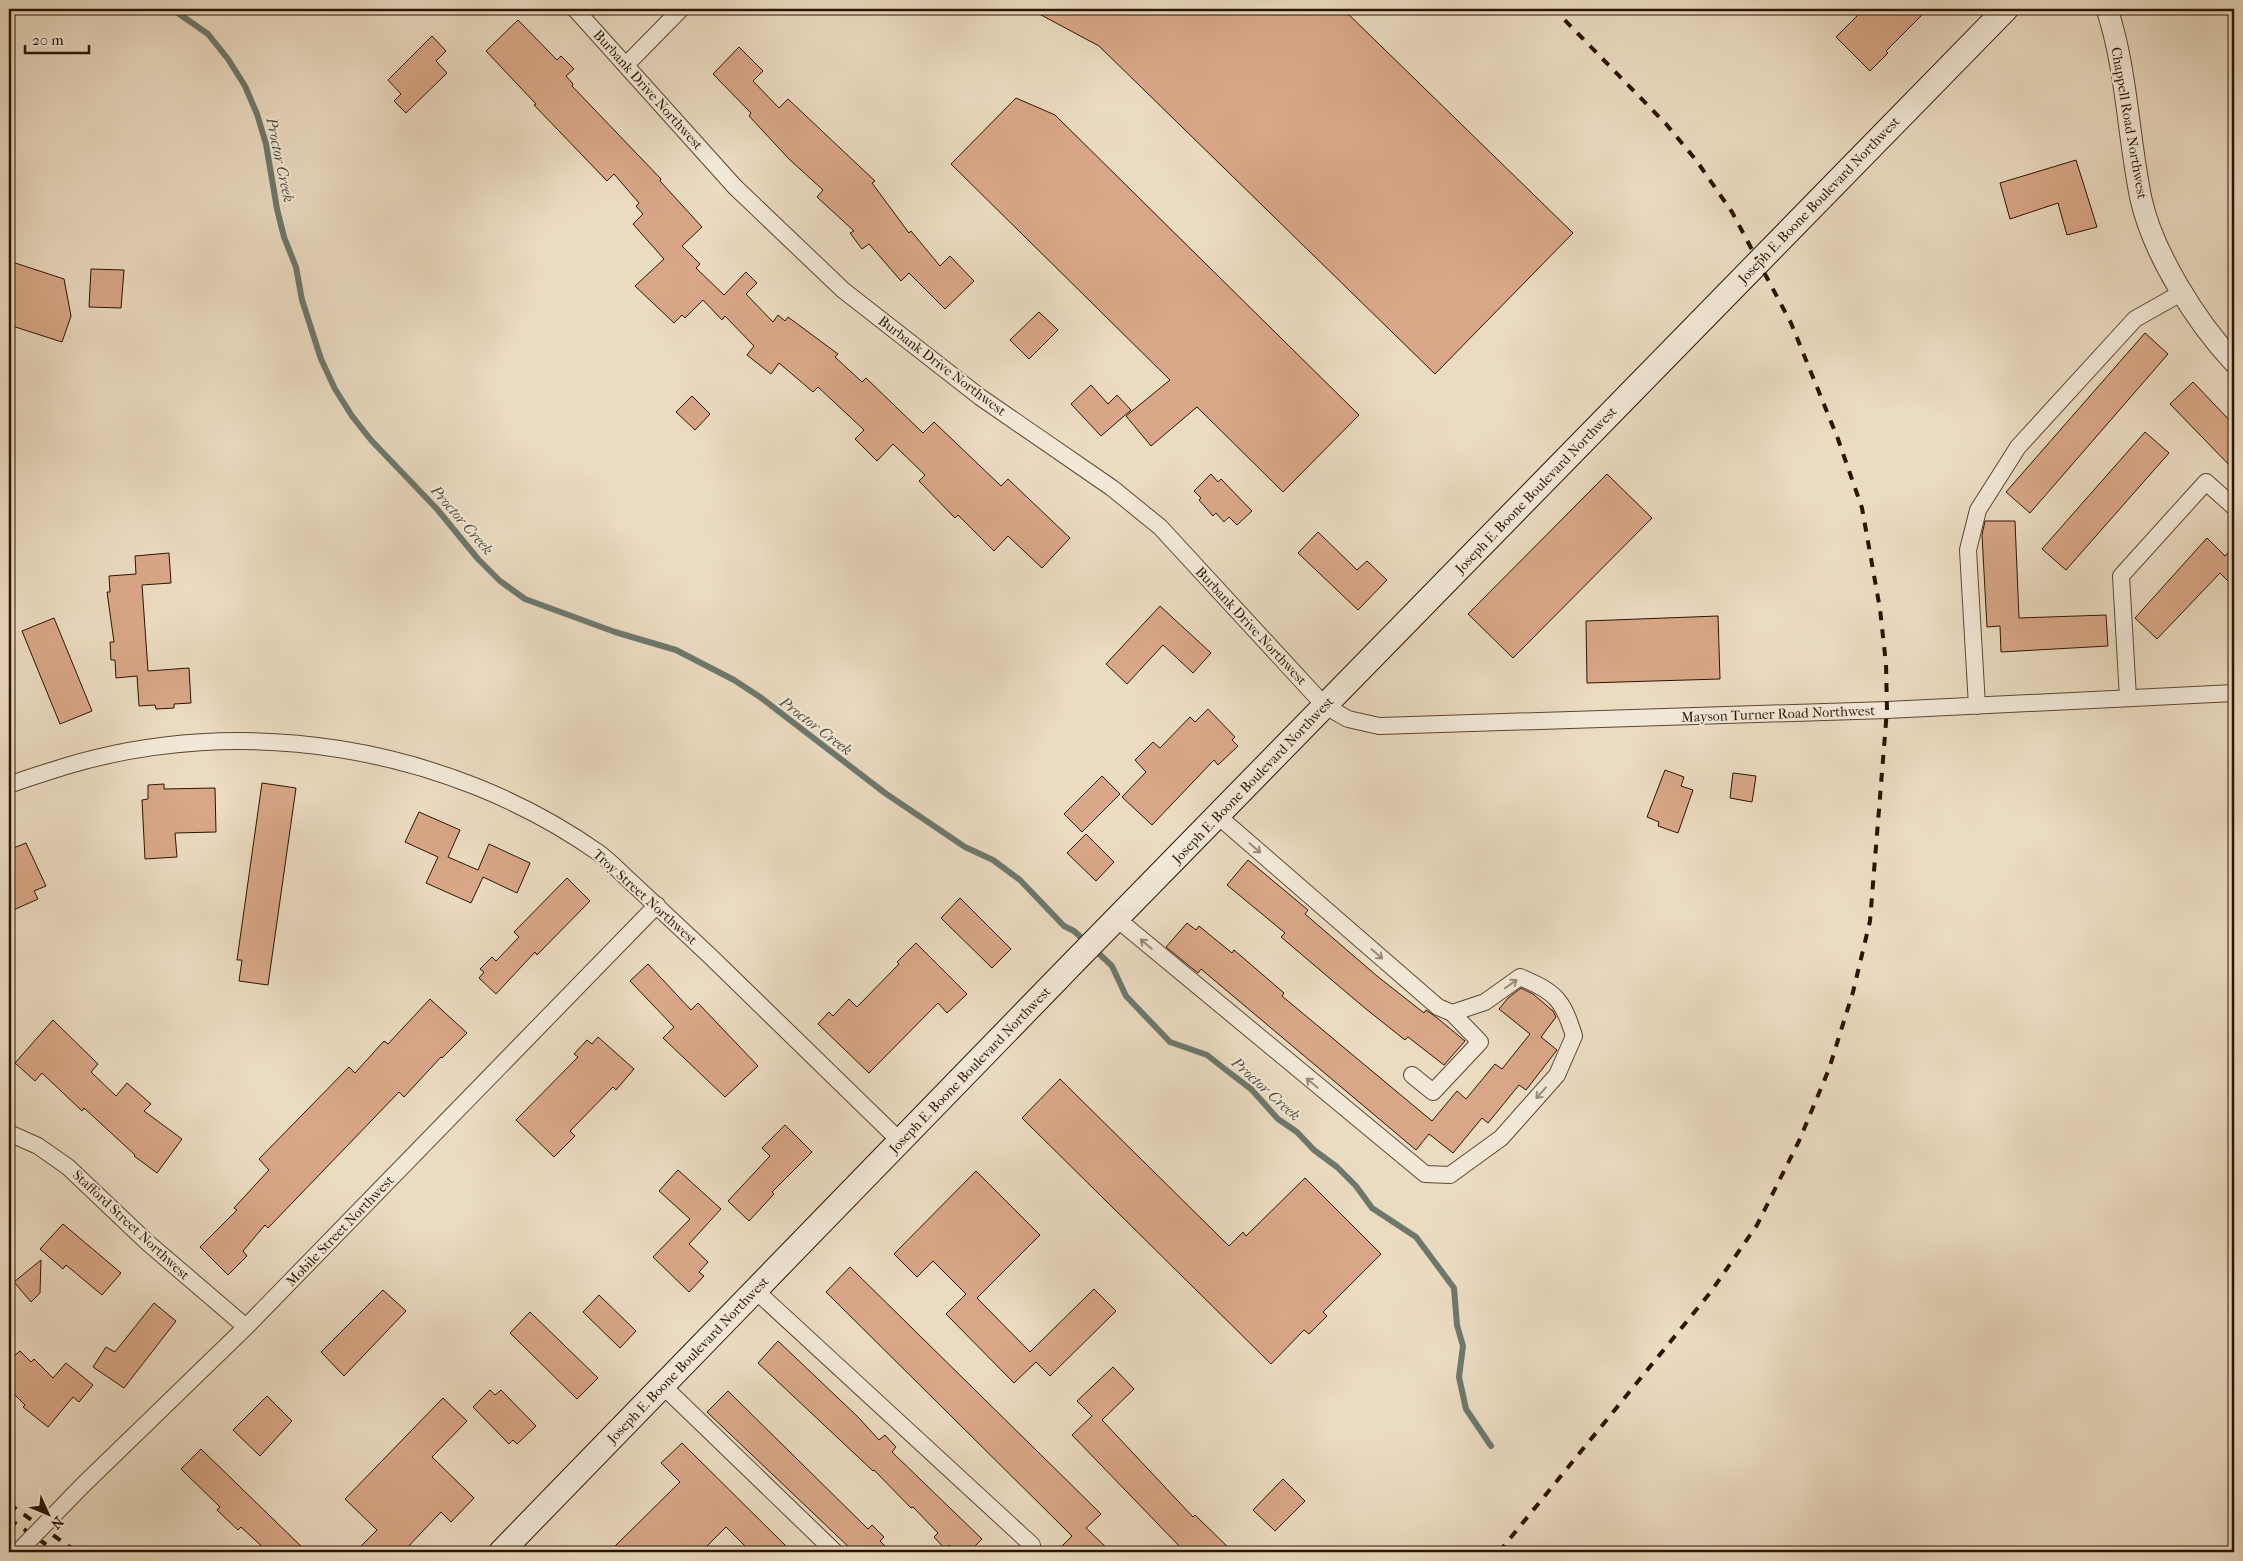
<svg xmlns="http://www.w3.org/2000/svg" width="2243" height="1561" viewBox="0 0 2243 1561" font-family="'IM FELL French Canon',serif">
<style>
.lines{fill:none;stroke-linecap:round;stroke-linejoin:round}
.stream{stroke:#6d786d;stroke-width:6}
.building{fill:#d9a787;stroke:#2c1400}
.minor-casing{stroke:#5c4630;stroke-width:18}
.tertiary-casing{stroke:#5c4630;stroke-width:23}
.secondary-casing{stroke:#2c1400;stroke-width:26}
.minor{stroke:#f2e8d7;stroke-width:16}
.tertiary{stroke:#f2e8d7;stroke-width:21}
.secondary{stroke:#f2e8d7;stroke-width:24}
.rail{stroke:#2c1400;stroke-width:4;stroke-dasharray:9 9;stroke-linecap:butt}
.minor-bridge-casing{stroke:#5c4630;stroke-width:18;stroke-linecap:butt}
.minor-bridge{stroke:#f2e8d7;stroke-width:16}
.oneway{stroke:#998976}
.labels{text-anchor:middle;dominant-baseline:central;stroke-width:4;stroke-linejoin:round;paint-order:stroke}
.street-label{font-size:14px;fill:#2c1400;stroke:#f2e8d7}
.water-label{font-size:15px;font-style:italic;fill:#524e40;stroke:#f2e8d7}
</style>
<rect width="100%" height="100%" fill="#ebdbc1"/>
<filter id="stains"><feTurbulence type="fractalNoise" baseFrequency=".004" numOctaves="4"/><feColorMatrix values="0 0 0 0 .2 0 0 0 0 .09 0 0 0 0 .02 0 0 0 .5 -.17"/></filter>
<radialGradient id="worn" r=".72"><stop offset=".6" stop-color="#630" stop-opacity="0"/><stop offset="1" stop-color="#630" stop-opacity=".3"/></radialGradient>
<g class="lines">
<path class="stream" d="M 172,9 L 208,34 L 228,59 L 245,86 L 257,114 L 266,144 L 277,209 L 284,237 L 296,267 L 302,300 L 321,359 L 335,389 L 352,416 L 371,440 L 437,509 L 478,559 L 500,581 L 525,599 L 615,632 L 676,650 L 734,680 L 760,697 L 885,793 L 965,847 L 993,860 L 1020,880 L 1064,926 L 1074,931 L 1086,942
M 1094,949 L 1112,966 L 1126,996 L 1170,1042 L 1207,1055 L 1226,1070 L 1251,1089 L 1278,1119 L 1297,1132 L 1314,1150 L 1337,1167 L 1356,1186 L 1372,1208 L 1416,1237 L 1454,1288 L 1457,1325 L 1463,1346 L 1459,1377 L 1466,1409 L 1491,1446"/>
</g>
<path class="building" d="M 1030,9 L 1343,9 L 1573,233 L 1435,374 L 1099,46 Z
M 1864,9 L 1928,9 L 1886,51 L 1888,53 L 1870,71 L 1836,37 Z
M 518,20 L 557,60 L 561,56 L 574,69 L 566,76 L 573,84 L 572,86 L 661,179 L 660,181 L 702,227 L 682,246 L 700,264 L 696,268 L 724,295 L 746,272 L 757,283 L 746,294 L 773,322 L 778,315 L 785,321 L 788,317 L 838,354 L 835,357 L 862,382 L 866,378 L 923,433 L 934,422 L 1001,486 L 1008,479 L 1070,538 L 1042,568 L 1008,536 L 994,551 L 958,515 L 955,518 L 919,481 L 925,475 L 893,444 L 877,461 L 855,439 L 864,430 L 818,387 L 813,392 L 779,363 L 771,374 L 747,355 L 754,346 L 725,316 L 722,320 L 703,300 L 685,318 L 682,315 L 674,323 L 635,286 L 664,259 L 633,224 L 643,214 L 636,206 L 639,203 L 614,174 L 607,181 L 534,105 L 536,104 L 486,51 Z
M 432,36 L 446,51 L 436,61 L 447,73 L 406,113 L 394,101 L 401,94 L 388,80 Z
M 739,47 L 763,71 L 753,81 L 779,108 L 788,99 L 875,181 L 872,183 L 909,233 L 911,231 L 940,266 L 950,256 L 974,281 L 945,309 L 909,273 L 901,281 L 869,244 L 862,249 L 850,233 L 854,231 L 817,197 L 823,190 L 789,159 L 749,116 L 751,113 L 713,74 Z
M 1016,98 L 1055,115 L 1359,415 L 1283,492 L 1197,407 L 1151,446 L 1126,416 L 1170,380 L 951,164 Z
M 2076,160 L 2097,227 L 2067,235 L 2058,203 L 2010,219 L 2000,183 Z
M 9,261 L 64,279 L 71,316 L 62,342 L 9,325 Z
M 91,269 L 124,270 L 121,308 L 89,307 Z
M 1039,312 L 1058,330 L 1029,359 L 1010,340 Z
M 2145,333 L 2168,354 L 2030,513 L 2006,492 Z
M 2193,382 L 2234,425 L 2234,470 L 2170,404 Z
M 1091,385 L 1108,404 L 1117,395 L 1131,410 L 1101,436 L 1071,404 Z
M 692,396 L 710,414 L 695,430 L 676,412 Z
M 2145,432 L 2169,453 L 2066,570 L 2042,549 Z
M 1211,474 L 1218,482 L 1221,479 L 1252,511 L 1237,525 L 1229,517 L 1224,522 L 1216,513 L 1213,516 L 1199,500 L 1201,498 L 1194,491 Z
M 1607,474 L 1652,518 L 1513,658 L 1468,614 Z
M 1985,521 L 2015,521 L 2019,618 L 2106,615 L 2108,646 L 2001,652 L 2000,626 L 1987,627 L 1982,535 Z
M 1318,532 L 1357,570 L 1367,561 L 1387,580 L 1358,610 L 1298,553 Z
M 2207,538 L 2225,556 L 2234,546 L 2234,587 L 2220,573 L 2157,639 L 2135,618 Z
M 169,553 L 171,583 L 142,585 L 148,671 L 189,668 L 191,703 L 174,704 L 174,708 L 156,709 L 155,705 L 139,706 L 137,676 L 116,678 L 115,660 L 111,660 L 110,642 L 114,642 L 107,592 L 110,592 L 109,576 L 136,574 L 135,556 Z
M 1160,606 L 1211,653 L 1193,673 L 1163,645 L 1127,684 L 1106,664 Z
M 1718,616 L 1720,679 L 1587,683 L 1586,621 Z
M 54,618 L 92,711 L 60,724 L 22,631 Z
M 1208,709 L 1235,737 L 1232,740 L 1238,746 L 1218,765 L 1214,760 L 1152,825 L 1122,797 L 1146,772 L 1135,760 L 1153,742 L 1160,748 L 1190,717 L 1195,722 Z
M 1665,770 L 1684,777 L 1681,786 L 1693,790 L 1678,833 L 1658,826 L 1659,822 L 1647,817 Z
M 1733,773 L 1756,776 L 1752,802 L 1730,798 Z
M 1102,776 L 1120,794 L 1082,832 L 1064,814 Z
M 262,783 L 296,788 L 268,985 L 239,981 L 242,960 L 237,960 Z
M 164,784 L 164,789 L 215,788 L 216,832 L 175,833 L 177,857 L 145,859 L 142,800 L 148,799 L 148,785 Z
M 419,812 L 460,830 L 448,857 L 478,870 L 489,844 L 530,863 L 517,893 L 483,877 L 471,903 L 426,883 L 438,857 L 405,842 Z
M 1086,834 L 1114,862 L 1096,881 L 1067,853 Z
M 26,843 L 46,886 L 34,891 L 38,899 L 9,912 L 9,857 L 13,855 L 11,849 Z
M 1248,860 L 1308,910 L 1305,914 L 1377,976 L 1424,1013 L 1426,1010 L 1436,1017 L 1465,1041 L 1444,1065 L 1408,1037 L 1405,1040 L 1366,1009 L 1281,937 L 1285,933 L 1227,885 Z
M 567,878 L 590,901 L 537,955 L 535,952 L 496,994 L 479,978 L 484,972 L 480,969 L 492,957 L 496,961 L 519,937 L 514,932 Z
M 960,898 L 1011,949 L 992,968 L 941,918 Z
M 1187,923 L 1196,930 L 1199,926 L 1232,953 L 1234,950 L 1284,993 L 1282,996 L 1432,1121 L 1457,1091 L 1466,1099 L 1495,1064 L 1502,1069 L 1530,1034 L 1499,1009 L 1508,998 L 1521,988 L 1533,994 L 1553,1011 L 1556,1017 L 1541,1037 L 1557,1050 L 1526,1090 L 1519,1085 L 1488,1123 L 1482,1118 L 1453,1153 L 1429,1134 L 1416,1150 L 1201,969 L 1198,973 L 1166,947 Z
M 916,943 L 967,994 L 947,1013 L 938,1003 L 869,1073 L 818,1024 L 829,1012 L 833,1016 L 849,999 L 857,1007 L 899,964 L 897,962 Z
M 648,964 L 691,1010 L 698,1003 L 758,1066 L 725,1097 L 663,1038 L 674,1027 L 630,981 Z
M 430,999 L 467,1033 L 442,1058 L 441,1057 L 404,1097 L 399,1092 L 268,1228 L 265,1225 L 243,1251 L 247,1256 L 228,1275 L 200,1247 L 237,1210 L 234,1208 L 269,1170 L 259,1159 L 349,1067 L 355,1073 L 384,1041 L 388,1044 Z
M 53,1020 L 98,1064 L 91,1072 L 116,1096 L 127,1083 L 151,1104 L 144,1111 L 182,1139 L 157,1173 L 134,1156 L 135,1155 L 84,1108 L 82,1111 L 42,1073 L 35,1081 L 15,1063 Z
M 598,1037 L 634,1069 L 616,1090 L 613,1087 L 570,1131 L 575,1136 L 554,1157 L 516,1120 L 578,1057 L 574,1054 L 587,1040 L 592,1044 Z
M 1060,1079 L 1229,1246 L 1243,1232 L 1246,1236 L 1305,1178 L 1381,1254 L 1323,1312 L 1327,1316 L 1309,1334 L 1304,1330 L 1271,1364 L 1022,1118 Z
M 785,1125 L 812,1152 L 772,1192 L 774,1194 L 749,1221 L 728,1201 L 770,1156 L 762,1148 Z
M 678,1170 L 721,1209 L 689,1244 L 708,1262 L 699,1272 L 704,1276 L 689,1292 L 653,1257 L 690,1219 L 659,1191 Z
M 976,1171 L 1040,1235 L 977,1298 L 1030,1352 L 1094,1289 L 1116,1311 L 1050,1376 L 1036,1362 L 1014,1383 L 946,1314 L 966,1294 L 933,1261 L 917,1277 L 894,1254 Z
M 63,1224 L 121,1273 L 102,1295 L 66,1265 L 63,1269 L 40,1249 Z
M 41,1260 L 40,1293 L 31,1302 L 14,1282 Z
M 850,1267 L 1101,1514 L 1086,1528 L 1111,1552 L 1056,1552 L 1072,1536 L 826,1292 Z
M 383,1290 L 406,1311 L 344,1376 L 321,1352 Z
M 599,1295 L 636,1331 L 620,1348 L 583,1312 Z
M 154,1303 L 176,1321 L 124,1388 L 93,1367 L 106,1347 L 115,1352 Z
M 530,1312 L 598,1378 L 577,1399 L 510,1333 Z
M 778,1341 L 858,1417 L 879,1440 L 885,1435 L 896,1447 L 892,1452 L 982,1539 L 969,1552 L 956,1552 L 949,1545 L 945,1549 L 934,1537 L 938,1533 L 913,1507 L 911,1508 L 874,1470 L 873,1471 L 758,1363 Z
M 20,1351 L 31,1362 L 34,1359 L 53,1378 L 66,1363 L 93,1385 L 79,1402 L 73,1397 L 48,1427 L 23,1407 L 25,1405 L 9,1389 L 9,1360 Z
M 1113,1367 L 1134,1389 L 1102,1420 L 1193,1517 L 1195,1515 L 1233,1552 L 1185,1552 L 1072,1435 L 1092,1416 L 1077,1401 Z
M 490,1390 L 495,1395 L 501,1390 L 536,1426 L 517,1444 L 513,1440 L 509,1444 L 473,1407 Z
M 728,1391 L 868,1529 L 872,1525 L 884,1537 L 880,1541 L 891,1552 L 854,1552 L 707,1412 Z
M 267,1396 L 292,1421 L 260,1456 L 233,1430 Z
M 443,1398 L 467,1421 L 432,1457 L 474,1498 L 451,1522 L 441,1512 L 403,1552 L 355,1552 L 377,1530 L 345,1499 Z
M 682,1443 L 792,1552 L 751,1552 L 726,1527 L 701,1552 L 609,1552 L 680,1482 L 661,1463 Z
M 201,1449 L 307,1552 L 268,1552 L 241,1527 L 238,1530 L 217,1510 L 220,1507 L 181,1469 Z
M 1283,1479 L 1305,1501 L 1275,1531 L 1253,1510 Z"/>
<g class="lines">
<g class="minor-casing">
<path id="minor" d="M 575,9 L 735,187 L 843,290 L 980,397 L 1112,488 L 1160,527 L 1325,706 L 1348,719 L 1379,726 L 1887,710 L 2234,693
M 626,65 L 681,9
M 2128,698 L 2121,576 L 2206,482 L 2234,507
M 1977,706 L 1968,550 L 1978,510 L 2018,447 L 2135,319 L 2183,292
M 9,785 C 26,778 45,773 63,767 C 241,712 447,746 599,853 C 610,861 620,872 630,881 C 657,906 683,931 710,956 C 773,1018 837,1079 900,1141
M 1117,919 L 1425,1174 L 1450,1175 L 1501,1138 L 1557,1075 L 1574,1036 C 1563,1000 1556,992 1520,977 L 1485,1002 L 1452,1013 L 1438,1007 L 1218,816
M 1412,1075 L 1433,1092 L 1480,1042 L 1452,1013
M 9,1133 L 38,1146 L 68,1167 L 148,1243 L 246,1327
M 755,1290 L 1032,1545 L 1032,1552
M 663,1386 L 835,1552
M 82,1486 L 246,1327 L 657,905"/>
</g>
<g class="tertiary-casing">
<path id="tertiary" d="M 2107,9 C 2127,70 2128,136 2141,199 C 2153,253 2196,322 2234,362"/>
</g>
<g class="secondary-casing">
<path id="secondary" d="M 501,1552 L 1074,962 L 2006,9"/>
</g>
<use href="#minor" class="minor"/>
<use href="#tertiary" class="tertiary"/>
<use href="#secondary" class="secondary"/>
<path class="rail" d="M 9,1504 L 77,1552
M 9,1519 L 57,1552
M 1499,1552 L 1710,1293 L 1757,1225 L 1799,1141 L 1829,1069 L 1853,992 L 1870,921 L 1887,710 L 1886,664 L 1880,609 L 1862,508 L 1838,439 L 1791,323 L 1732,212 L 1696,160 L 1666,124 L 1554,9"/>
<g class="minor-bridge-casing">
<path id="minor-bridge" d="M 18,1552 L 82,1486"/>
</g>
<use href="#minor-bridge" class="minor-bridge"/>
</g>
<defs><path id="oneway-shaft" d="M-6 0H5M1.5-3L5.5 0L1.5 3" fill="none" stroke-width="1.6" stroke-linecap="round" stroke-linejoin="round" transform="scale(1.25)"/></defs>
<g class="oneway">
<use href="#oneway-shaft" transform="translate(1255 848) rotate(41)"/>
<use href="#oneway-shaft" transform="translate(1146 944) rotate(-140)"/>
<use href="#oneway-shaft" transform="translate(1377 954) rotate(41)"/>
<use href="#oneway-shaft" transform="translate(1511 984) rotate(-35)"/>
<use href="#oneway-shaft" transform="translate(1312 1083) rotate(-140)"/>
<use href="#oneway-shaft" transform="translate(1541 1093) rotate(132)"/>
</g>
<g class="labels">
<g class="street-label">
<text transform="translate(648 90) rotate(48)">Burbank Drive Northwest</text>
<text transform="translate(2129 123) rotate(80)">Chappell Road Northwest</text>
<text transform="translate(1819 200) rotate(-46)">Joseph E. Boone Boulevard Northwest</text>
<text transform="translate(942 366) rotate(37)">Burbank Drive Northwest</text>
<text transform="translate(1536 490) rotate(-46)">Joseph E. Boone Boulevard Northwest</text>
<text transform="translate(1251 626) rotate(47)">Burbank Drive Northwest</text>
<text transform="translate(1778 714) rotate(-2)">Mayson Turner Road Northwest</text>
<text transform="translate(1253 780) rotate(-46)">Joseph E. Boone Boulevard Northwest</text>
<text transform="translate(645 897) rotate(42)">Troy Street Northwest</text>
<text transform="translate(970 1070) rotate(-46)">Joseph E. Boone Boulevard Northwest</text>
<text transform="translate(131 1225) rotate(43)">Stafford Street Northwest</text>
<text transform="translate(340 1231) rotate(-46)">Mobile Street Northwest</text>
<text transform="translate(688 1360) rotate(-46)">Joseph E. Boone Boulevard Northwest</text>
</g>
<g class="water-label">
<text transform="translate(280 160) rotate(78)">Proctor Creek</text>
<text transform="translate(462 520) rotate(49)">Proctor Creek</text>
<text transform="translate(816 726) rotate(37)">Proctor Creek</text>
<text transform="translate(1266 1089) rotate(42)">Proctor Creek</text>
</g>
</g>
<rect width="2243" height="1561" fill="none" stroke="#ebdbc1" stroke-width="30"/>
<rect x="10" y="10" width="2223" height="1541" fill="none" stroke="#2c1400" stroke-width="2.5"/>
<rect x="15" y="15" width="2213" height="1531" fill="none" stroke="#2c1400"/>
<g transform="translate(48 1514) rotate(134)" stroke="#f2e8d7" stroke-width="4" paint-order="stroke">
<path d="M0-4L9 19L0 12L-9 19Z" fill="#2c1400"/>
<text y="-8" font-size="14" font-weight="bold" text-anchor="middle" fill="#2c1400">N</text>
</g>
<path d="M25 45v8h64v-8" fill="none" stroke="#2c1400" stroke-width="2.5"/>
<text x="32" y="45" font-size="15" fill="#2c1400" stroke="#f2e8d7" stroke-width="4" paint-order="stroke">20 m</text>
<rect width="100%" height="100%" filter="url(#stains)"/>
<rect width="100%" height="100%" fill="url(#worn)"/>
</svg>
